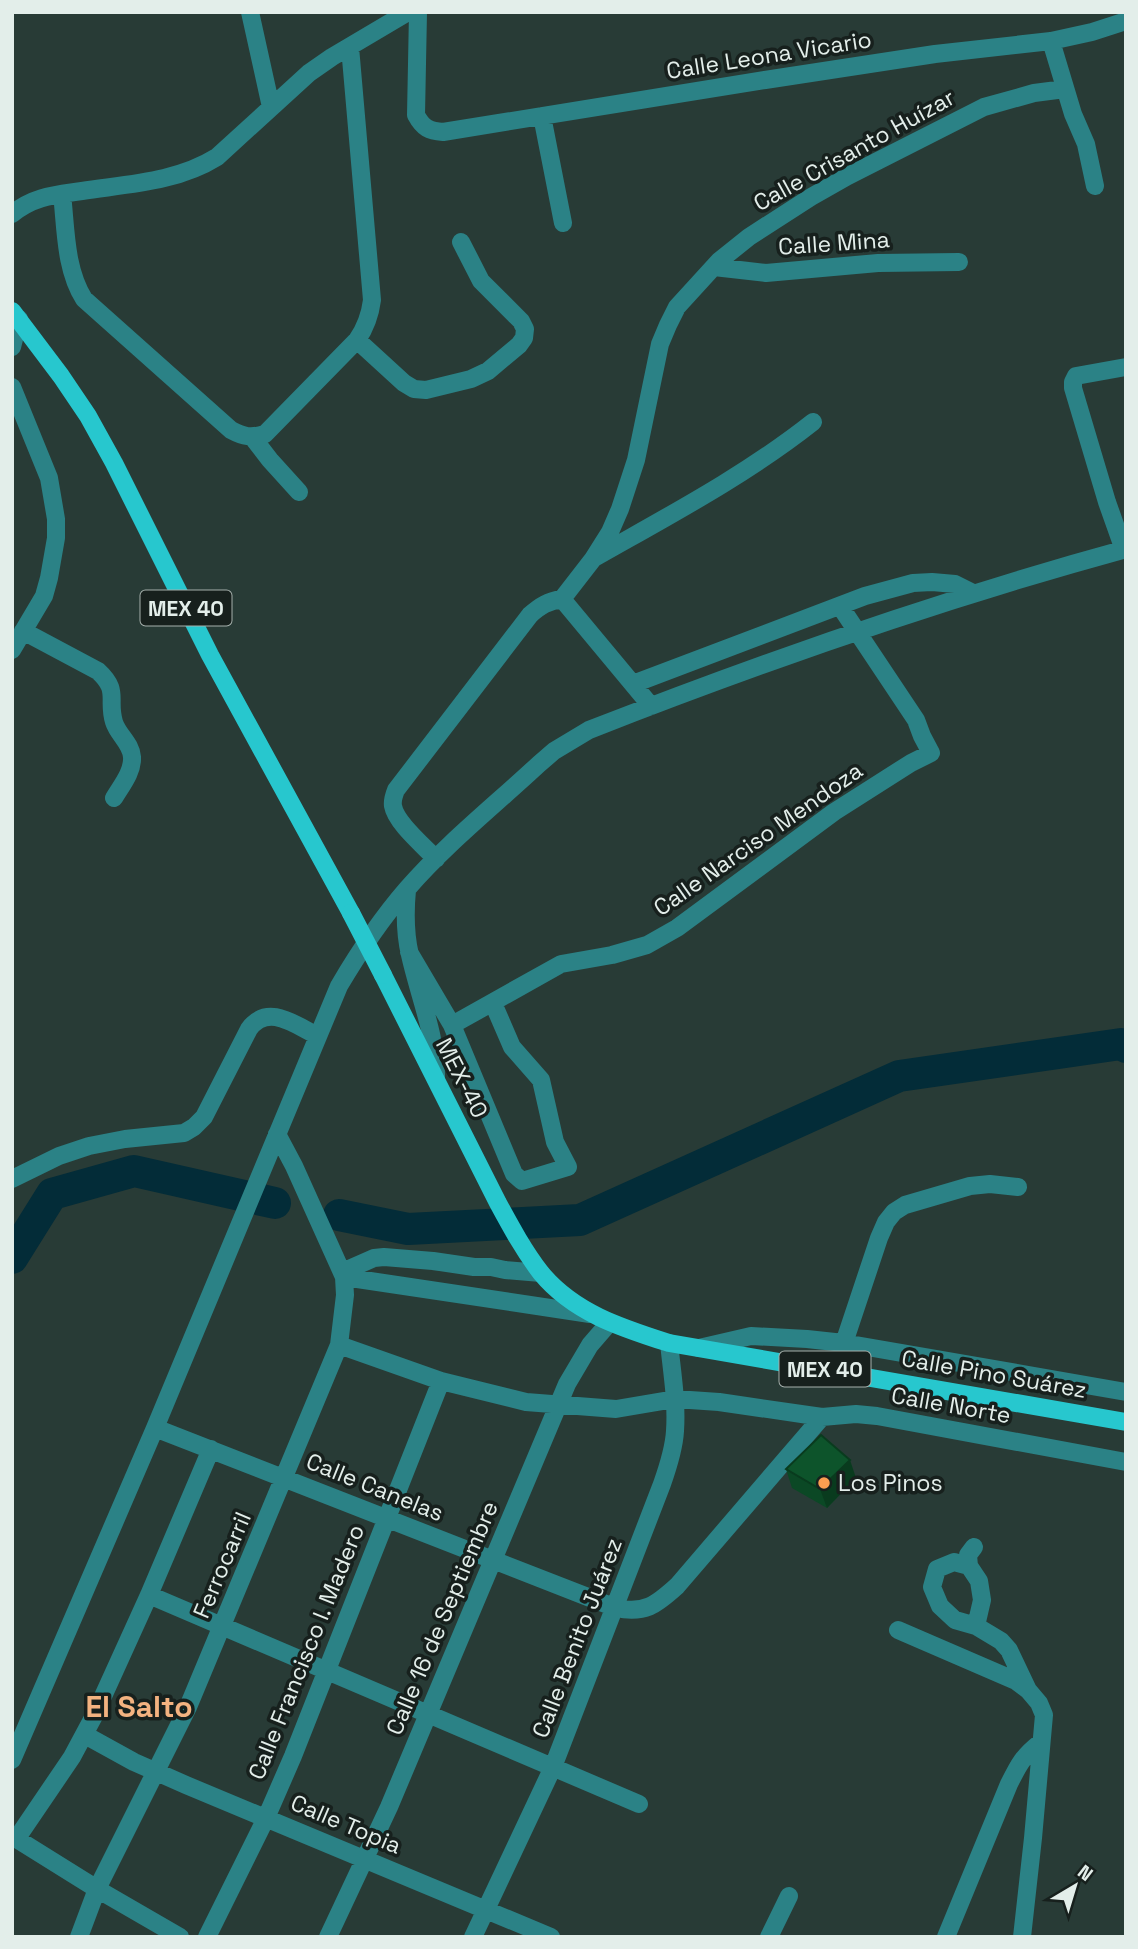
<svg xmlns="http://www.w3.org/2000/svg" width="1138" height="1949" viewBox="0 0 1138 1949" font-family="'Space Grotesk',sans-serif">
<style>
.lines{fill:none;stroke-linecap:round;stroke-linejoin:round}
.river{stroke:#032c38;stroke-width:32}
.minor{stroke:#2b8286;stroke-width:18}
.major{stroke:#27c7ce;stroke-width:18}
.major-bridge{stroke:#27c7ce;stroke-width:18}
.wall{fill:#0b4825}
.shaded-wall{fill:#093b1e}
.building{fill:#0d542b;stroke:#093b1e;stroke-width:2}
.poi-dot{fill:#fb9e51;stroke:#17201d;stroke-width:2.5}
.labels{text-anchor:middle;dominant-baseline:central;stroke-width:7;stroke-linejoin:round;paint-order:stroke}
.shield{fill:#17201d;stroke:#a6b0ac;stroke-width:2}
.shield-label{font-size:21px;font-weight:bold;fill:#e3eeea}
.street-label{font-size:23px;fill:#e3eeea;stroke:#17201d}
.poi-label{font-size:23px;fill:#e3eeea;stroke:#17201d;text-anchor:start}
.district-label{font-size:30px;font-weight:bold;fill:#f3b280;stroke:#17201d}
</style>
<rect width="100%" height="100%" fill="#283b36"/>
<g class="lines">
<path class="river" d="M 339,1215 L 408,1229 L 580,1220 L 899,1076 L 1121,1044 L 1126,1047
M 12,1258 L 52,1194 L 134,1171 L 275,1203"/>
<path class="minor" d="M 250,12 L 271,107
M 418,12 L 416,115 C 423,128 429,131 443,132 L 765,80 L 935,54 L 1051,41 L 1092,32 L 1126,21
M 1051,41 L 1073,114 L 1086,144 L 1095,186
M 542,116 L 563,223
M 62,194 C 66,229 65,269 84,299 L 231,430 C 244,437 251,438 265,434 L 357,340 C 366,327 370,316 372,300 L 350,47
M 12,214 C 34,196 55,195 82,191 C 128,184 177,182 217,157 L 309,73 L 332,57 L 408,12
M 714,267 L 766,273 L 878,263 L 959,262
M 357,340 L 404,383 L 414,389 L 426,390 L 471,379 L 488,371 L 519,345 L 524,338 L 525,329 L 521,321 L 481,281 L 461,242
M 12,347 L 19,319
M 12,387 L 49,478 L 56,519 L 56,538 L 49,578 L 44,596 L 12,650
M 253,438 L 270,460 L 299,492
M 1124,550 L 1107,502 L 1073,388 L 1073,382 L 1076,376 L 1126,367
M 596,557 C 670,515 746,475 813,422
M 562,599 L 651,706
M 23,631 L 98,671 C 120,691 107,699 114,722 C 118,735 131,743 132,757 C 133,772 121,786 114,798
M 633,684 L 865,596 L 913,583 L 932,582 L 955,584 L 973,593
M 436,859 C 424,846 396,823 393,806 C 392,800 394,795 396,790 L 530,615 C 540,606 548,601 562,599 L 593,559 L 610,532 L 620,509 L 636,460 L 660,344 L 668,325 L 677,307 L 719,261 L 749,237 L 811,197 L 848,176 L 984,107 L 1034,93 L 1065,89
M 407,890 C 405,911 405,934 410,955 C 419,996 437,1037 436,1079
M 409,952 L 452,1025 L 514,1174 L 522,1181 L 568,1167 L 555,1142 L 541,1080 L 512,1047 L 493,1003
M 452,1025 L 561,964 L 612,955 L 647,945 L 677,928 L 834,812 L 911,763 L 931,753 L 922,736 L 916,720 L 840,606
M 12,1179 L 59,1156 L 89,1146 L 125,1139 L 184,1133 L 194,1127 L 204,1117 L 249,1029 C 268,1003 295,1025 318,1036
M 541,1273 L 505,1270 L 491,1267 L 474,1267 L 433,1261 L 384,1257 L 374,1258 L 349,1269 L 344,1277 L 590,1314
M 844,1343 L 879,1238 L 886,1222 L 894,1212 L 905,1205 L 970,1186 L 990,1184 L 1018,1187
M 339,1345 L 441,1381 L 526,1402 L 616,1409 L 675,1399 L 719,1402 L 822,1417 L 856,1414 L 877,1416 L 1126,1462
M 699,1348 L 751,1336 L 807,1339 L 844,1343 L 1126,1392
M 155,1428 L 616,1608 C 645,1614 656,1605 677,1586 L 822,1417
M 969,1566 L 968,1555 L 974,1547
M 149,1595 L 639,1804
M 982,1600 L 976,1626 L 982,1600 L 979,1581 L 969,1566 L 954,1562 L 937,1569 L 932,1587 L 940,1606 L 955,1620 L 976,1626 L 1001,1641 L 1009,1650 L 1028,1690 L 1039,1703 L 1044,1715 L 1033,1838 L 1022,1937
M 898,1630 L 1016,1681 L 1028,1690
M 85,1735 L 134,1762 L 186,1785 L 551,1937
M 12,1760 L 155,1428 L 339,986 C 359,952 381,919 407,889 C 446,844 495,805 539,764 L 554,751 L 589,730 C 765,661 943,599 1126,549
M 12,1836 L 97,1889 L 180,1937
M 17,1838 L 72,1757 L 95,1714 L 149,1595 L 211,1449
M 79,1937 L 97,1889 L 188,1707 L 339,1345 L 345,1295 L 344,1277 L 294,1166 L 277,1134
M 207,1937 L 266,1818 L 293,1756 L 441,1381
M 328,1937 L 389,1807 L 567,1384 L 590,1345 L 609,1323
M 473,1937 L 553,1767 L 662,1484 C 668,1467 674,1449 675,1431 C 677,1401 672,1372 669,1343
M 769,1937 L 789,1896
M 946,1937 L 1009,1784 C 1019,1764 1023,1756 1041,1742"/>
<path class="major" d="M 12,311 L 61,376 L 88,416 L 114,463 L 210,655 L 351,913
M 383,975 L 498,1203 C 511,1227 524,1251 541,1273 C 574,1313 622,1328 669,1343 L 1126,1422"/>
<path class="major-bridge" d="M 351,913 L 383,975"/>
</g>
<path class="wall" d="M 786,1469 L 856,1478 L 827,1508 L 792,1488 Z"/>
<path class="shaded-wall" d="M 850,1460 L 856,1478 L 827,1508 L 820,1489 Z"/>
<path class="building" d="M 821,1435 L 850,1460 L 820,1489 L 786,1469 Z"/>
<circle class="poi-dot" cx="824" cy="1483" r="7"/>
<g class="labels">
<g class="shield">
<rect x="140.5" y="590.5" width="91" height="35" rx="5"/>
<rect x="779.5" y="1351.5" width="91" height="35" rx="5"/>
</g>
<g class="shield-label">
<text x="186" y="608">MEX 40</text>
<text x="825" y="1369">MEX 40</text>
</g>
<g class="street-label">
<text transform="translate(769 55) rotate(-9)">Calle Leona Vicario</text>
<text transform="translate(854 150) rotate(-29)">Calle Crisanto Huízar</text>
<text transform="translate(834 243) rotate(-4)">Calle Mina</text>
<text transform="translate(758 839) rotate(-35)">Calle Narciso Mendoza</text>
<text transform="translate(462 1078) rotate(63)">MEX-40</text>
<text transform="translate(994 1374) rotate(10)">Calle Pino Suárez</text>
<text transform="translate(951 1405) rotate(10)">Calle Norte</text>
<text transform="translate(375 1487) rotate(22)">Calle Canelas</text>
<text transform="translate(222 1565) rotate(-67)">Ferrocarril</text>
<text transform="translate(442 1618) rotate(-67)">Calle 16 de Septiembre</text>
<text transform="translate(577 1638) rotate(-69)">Calle Benito Juárez</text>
<text transform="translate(306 1652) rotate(-68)">Calle Francisco I. Madero</text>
<text transform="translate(346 1824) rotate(23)">Calle Topia</text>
</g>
<g class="poi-label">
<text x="838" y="1483">Los Pinos</text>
</g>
<g class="district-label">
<text x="139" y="1706">El Salto</text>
</g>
</g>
<rect width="1138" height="1949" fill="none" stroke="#e3eeea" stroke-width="28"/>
<g transform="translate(1075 1886) rotate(38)" stroke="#17201d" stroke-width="5" paint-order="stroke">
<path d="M0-5L12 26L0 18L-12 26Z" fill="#e3eeea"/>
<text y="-10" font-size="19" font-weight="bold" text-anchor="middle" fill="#e3eeea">N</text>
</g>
</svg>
